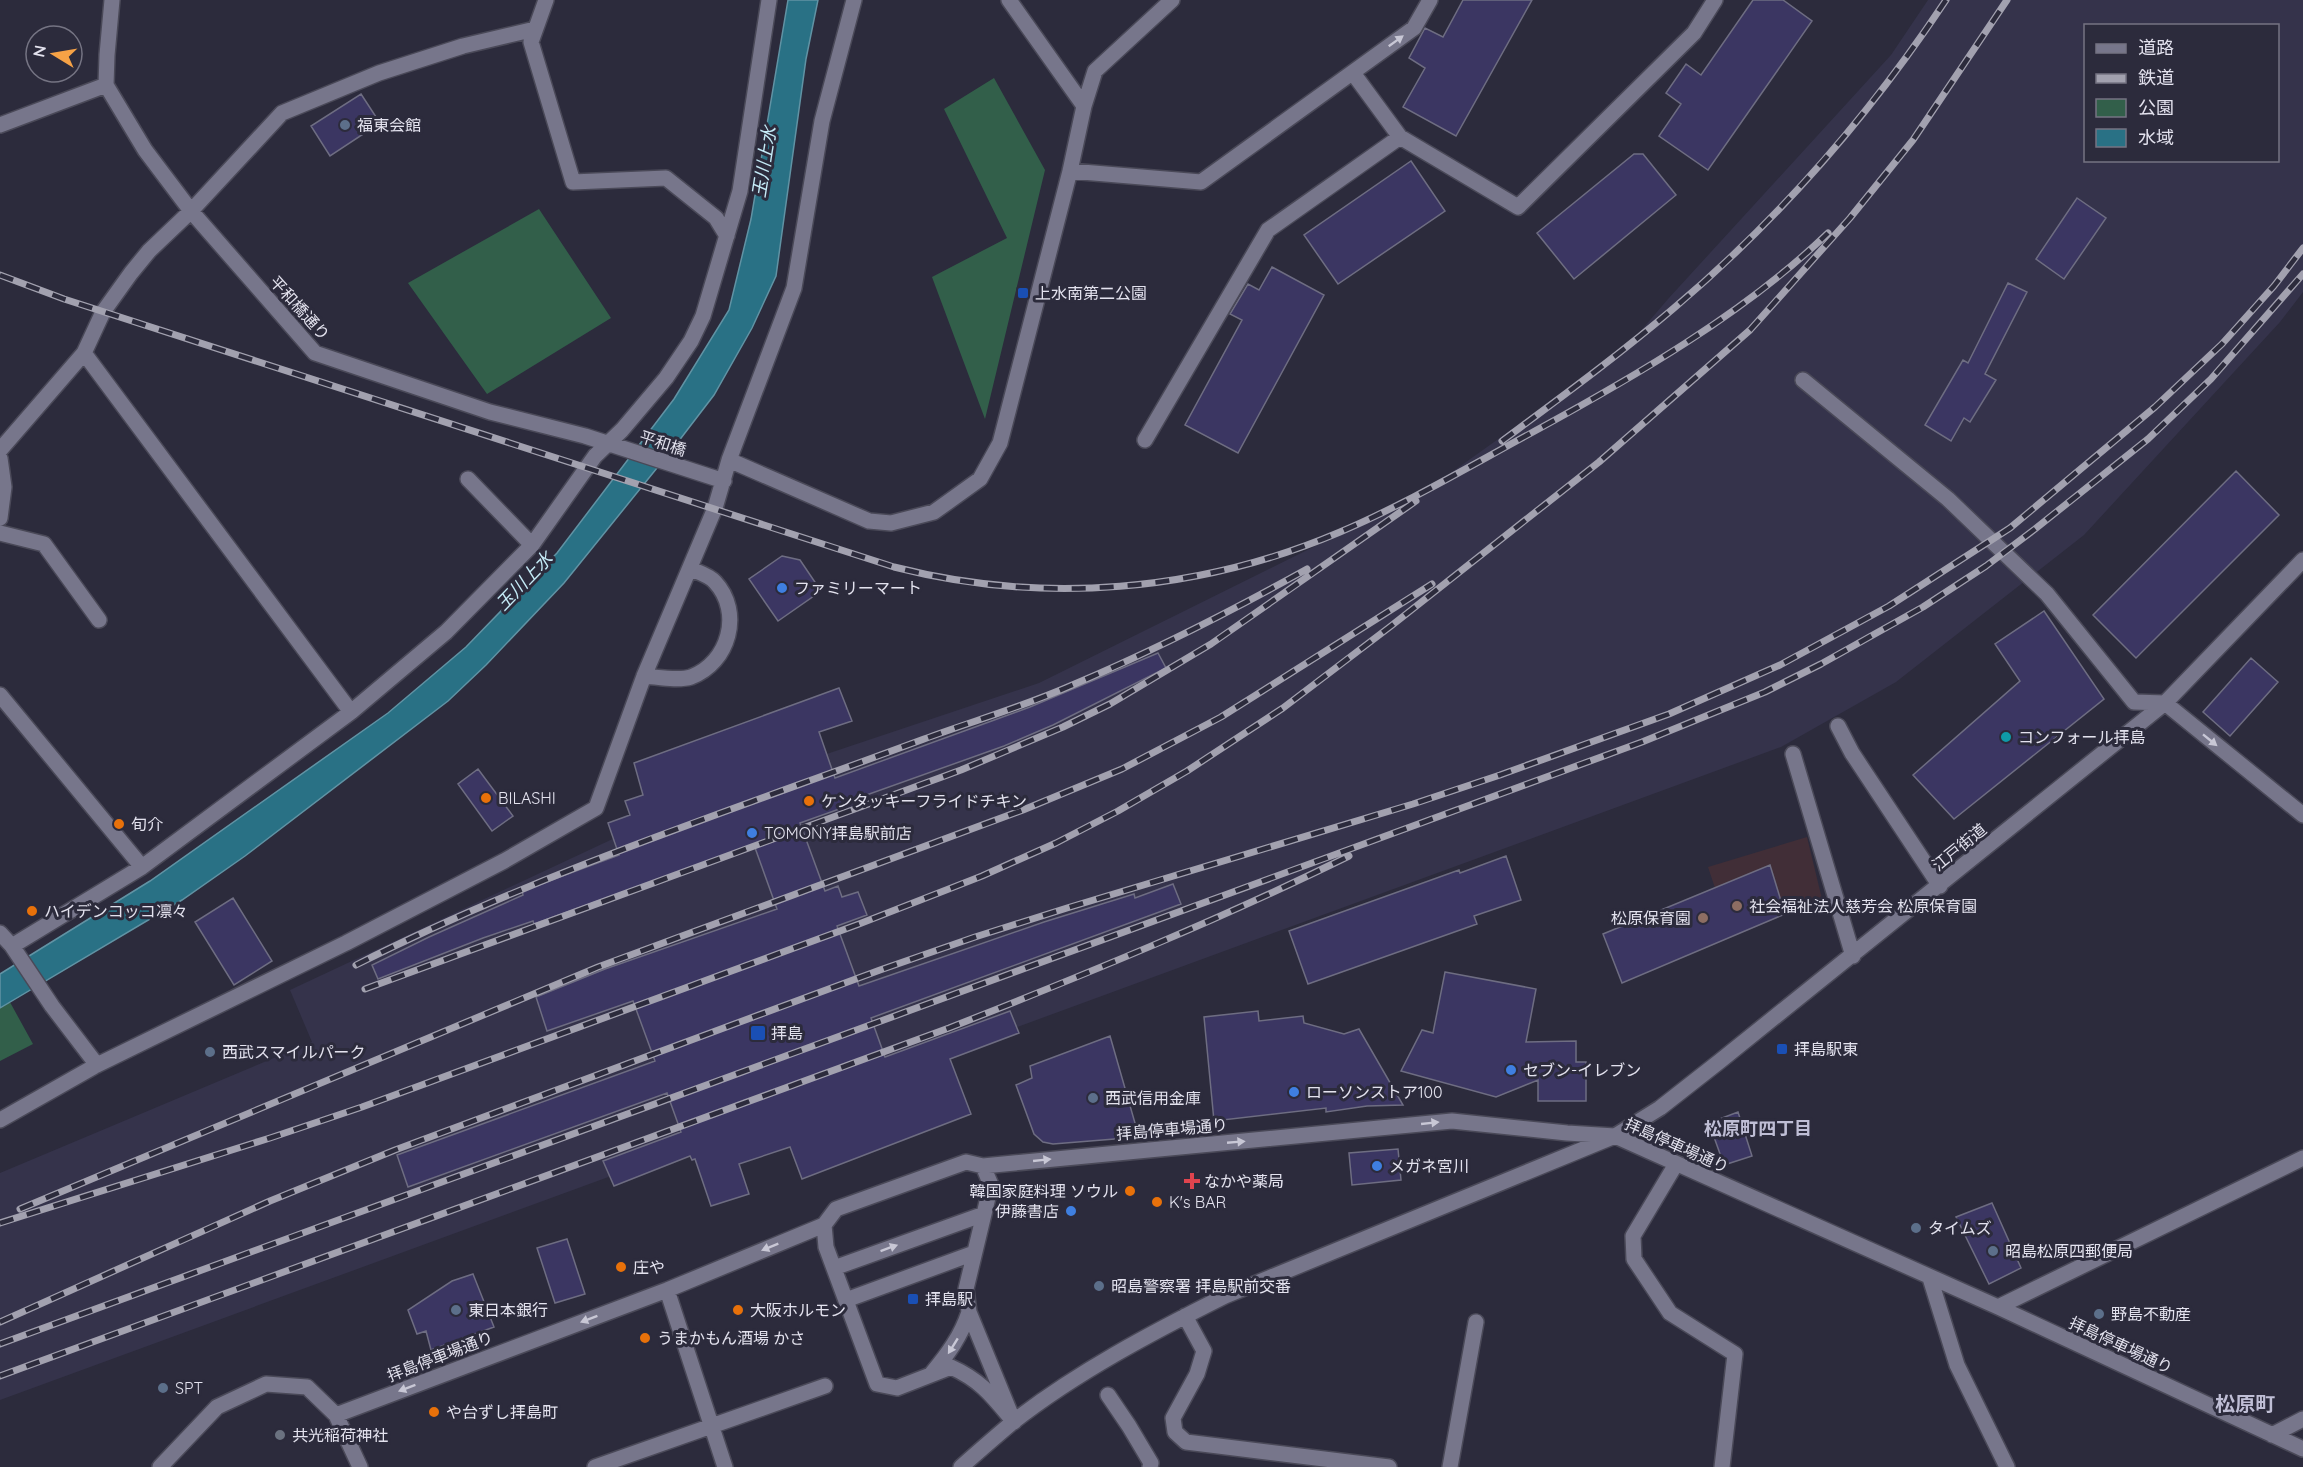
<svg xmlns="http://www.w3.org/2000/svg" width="2303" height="1467" viewBox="0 0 2303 1467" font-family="Quicksand,'Noto Sans JP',sans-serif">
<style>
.built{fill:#35334b;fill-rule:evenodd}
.education{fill:#412e37}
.green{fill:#325f4a}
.water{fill:#297185;stroke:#6193a4;stroke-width:1.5}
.building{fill:#3b3662;stroke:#6e6d82;stroke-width:1.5}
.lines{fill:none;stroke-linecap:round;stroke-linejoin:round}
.minor-casing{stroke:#4a4958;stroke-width:18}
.minor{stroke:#77768b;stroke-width:15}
.rail-casing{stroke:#a2a1af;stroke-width:7}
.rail{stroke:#2c2b3c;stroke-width:4.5;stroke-dasharray:14;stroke-linecap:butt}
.oneway{fill:#c8c7d5}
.service-dot{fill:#5c6f8a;stroke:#2c2b3c;stroke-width:2}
.transit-dot{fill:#1a4fb4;stroke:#2c2b3c;stroke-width:2}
.shop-dot{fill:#3f7fe0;stroke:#2c2b3c;stroke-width:2}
.culture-dot{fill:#0f9aa8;stroke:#2c2b3c;stroke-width:2}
.food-dot{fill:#e8710a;stroke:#2c2b3c;stroke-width:2}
.education-dot{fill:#8d6e63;stroke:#2c2b3c;stroke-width:2}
.health-dot{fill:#e0444e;stroke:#2c2b3c;stroke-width:2}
.worship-dot{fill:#6b7280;stroke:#2c2b3c;stroke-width:2}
.labels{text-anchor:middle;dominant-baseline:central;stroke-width:6;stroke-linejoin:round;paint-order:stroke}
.poi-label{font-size:16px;fill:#e3e2ee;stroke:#2c2b3c;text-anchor:start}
.street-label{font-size:16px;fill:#e3e2ee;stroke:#2c2b3c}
.water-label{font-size:18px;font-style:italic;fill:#c5ebf7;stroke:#2c2b3c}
.neighbourhood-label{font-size:18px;font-weight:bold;fill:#bfbed5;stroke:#2c2b3c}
.quarter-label{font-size:20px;font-weight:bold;fill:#bfbed5;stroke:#2c2b3c}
</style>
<rect width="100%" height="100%" fill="#2c2b3c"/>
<path class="built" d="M 1928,0 L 2303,0 L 2303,292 L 2280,322 L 2084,535 L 1896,682 L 1781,747 L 0,1400 L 0,1173 L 312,1042 L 290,990 L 713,792 L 1039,683 L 1424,492 L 1627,347 L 1668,299 L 1891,55 ZM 2086,26 L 2278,26 L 2278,160 L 2086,160 Z"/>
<path class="education" d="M 1807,837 L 1822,899 L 1622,983 L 1603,934 L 1715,888 L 1708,867 Z"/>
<path class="green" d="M 994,78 L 1045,170 L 985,419 L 932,277 L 1007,238 L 944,109 Z
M 539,209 L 611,318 L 487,394 L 408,283 Z
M 0,984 L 33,1044 L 0,1061 Z"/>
<path class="water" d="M 788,0 L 818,0 L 806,59 L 776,276 L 752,328 L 714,395 L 678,442 L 564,583 L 486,665 L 448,701 L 245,856 L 182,900 L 0,1008 L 0,974 L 150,881 L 388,713 L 466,647 L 557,553 L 674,399 L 729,310 L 751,219 Z"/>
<path class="building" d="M 1463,0 L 1532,0 L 1456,136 L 1403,107 L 1425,68 L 1409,58 L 1425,28 L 1443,37 Z
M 1753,0 L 1783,0 L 1812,21 L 1708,170 L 1659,136 L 1681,104 L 1666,93 L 1686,64 L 1701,75 Z
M 361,94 L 380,123 L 330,156 L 311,126 Z
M 1634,154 L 1643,154 L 1676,195 L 1574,279 L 1537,233 Z
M 1411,161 L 1445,211 L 1338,284 L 1304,235 Z
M 2077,198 L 2106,218 L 2064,279 L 2036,259 Z
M 1272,267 L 1324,295 L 1238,453 L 1185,425 L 1242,320 L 1230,314 L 1248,284 L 1259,290 Z
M 2008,283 L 2027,292 L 1985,374 L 1996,380 L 1970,422 L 1964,418 L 1951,441 L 1925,425 L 1963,360 L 1968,363 Z
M 2236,471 L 2279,515 L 2136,658 L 2093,615 Z
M 782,556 L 800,560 L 821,591 L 778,621 L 749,579 Z
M 2044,611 L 2104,699 L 1954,819 L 1913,775 L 2020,681 L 1995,644 Z
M 1158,653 L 1166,668 L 1053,725 L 1004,746 L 844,803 L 845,807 L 800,823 L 825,891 L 838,886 L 842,897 L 858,892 L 867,915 L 837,926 L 859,986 L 1044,922 L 1134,894 L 1135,898 L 1173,884 L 1181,904 L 871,1018 L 885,1057 L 1010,1011 L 1019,1033 L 950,1059 L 971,1114 L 802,1179 L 790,1147 L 739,1164 L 749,1194 L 711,1206 L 695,1159 L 692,1160 L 690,1156 L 614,1186 L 603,1161 L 681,1132 L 667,1093 L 408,1187 L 397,1155 L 655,1061 L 633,1001 L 547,1031 L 536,997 L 605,969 L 777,909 L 754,845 L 534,924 L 533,921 L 483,938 L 378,979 L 372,965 L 429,937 L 523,895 L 522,891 L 619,855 L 608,823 L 630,815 L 625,801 L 643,795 L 634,763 L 839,688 L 852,721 L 819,732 L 835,778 L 1030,707 Z
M 2251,658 L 2278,682 L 2230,736 L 2203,712 Z
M 478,769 L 513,816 L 492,831 L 458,784 Z
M 1506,856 L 1521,900 L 1474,916 L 1477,924 L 1308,984 L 1289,931 L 1459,870 L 1460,873 Z
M 1770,865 L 1785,914 L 1622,983 L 1603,934 Z
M 233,898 L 272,961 L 234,985 L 195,922 Z
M 1445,972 L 1536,989 L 1526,1042 L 1576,1041 L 1576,1062 L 1586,1062 L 1586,1101 L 1538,1101 L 1538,1080 L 1496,1097 L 1401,1071 L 1422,1030 L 1433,1033 Z
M 1258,1011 L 1259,1021 L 1303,1016 L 1304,1023 L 1344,1034 L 1359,1029 L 1403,1105 L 1367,1106 L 1326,1112 L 1326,1108 L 1214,1121 L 1204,1017 Z
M 1110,1036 L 1139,1137 L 1053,1144 L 1043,1142 L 1034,1134 L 1016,1085 L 1032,1078 L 1030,1066 Z
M 1738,1112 L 1752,1156 L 1724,1165 L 1709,1123 Z
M 1398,1149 L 1401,1180 L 1352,1185 L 1349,1153 Z
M 1992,1203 L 2021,1268 L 1989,1284 L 1956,1217 Z
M 567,1239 L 585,1294 L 555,1303 L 537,1248 Z
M 473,1274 L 494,1327 L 431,1350 L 426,1331 L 417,1334 L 408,1310 L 452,1281 Z"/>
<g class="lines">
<g class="minor-casing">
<path id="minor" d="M 546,0 L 531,42 L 573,182 L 666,178 L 716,218 L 727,236
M 1009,0 L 1084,106
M 1353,73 L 1400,137 L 1518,207 L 1694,33 L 1715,0
M 106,85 L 145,150 L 191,211 L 315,353 L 490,412 L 585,436 L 724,481
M 106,85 L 107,55 L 112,0
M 0,125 L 106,85
M 1070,171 L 1201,182 L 1414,28 L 1430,0
M 84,353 L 351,712
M 1803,380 L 1948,499 L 2047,594 L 2134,702 L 2165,703 L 2303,815
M 1145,440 L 1268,230 L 1400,137
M 0,450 L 84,353 L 103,312 L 131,273 L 149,251 L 191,211 L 282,113 L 379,73 L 463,46 L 535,29
M 0,458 L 4,487 L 0,518
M 729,460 L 869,521 L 891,523 L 934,512 L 980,479 L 1000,443 L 1070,171 L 1084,106 L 1095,71 L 1172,0
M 468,479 L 532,545
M 0,533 L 44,544 L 99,620
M 644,676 C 658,677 678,681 691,677 C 729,663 743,612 715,582 C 710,576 698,572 691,569
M 0,695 L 142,867
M 1838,726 L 1852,753 L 1940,886
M 1793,754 L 1853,956
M 0,933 L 12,946 L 52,1006 L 97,1065
M 12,946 L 142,867 L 351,712 L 446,632 L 532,545 L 595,456 L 622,430 L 666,378 L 691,341 L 703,316 L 740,191 L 769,0
M 0,1120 L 97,1065 L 346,943 L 504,861 L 596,808 L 644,676 L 715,508 L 729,460 L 794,288 L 822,121 L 854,0
M 966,1162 L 983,1166 L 991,1185 L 966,1289 L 969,1312 L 1014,1422 C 993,1397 982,1381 951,1367 L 897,1388 L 877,1384 L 826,1247 L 824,1225 L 836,1209 Z
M 1676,1164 L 1633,1236 L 1634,1259 L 1670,1313 L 1735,1354 L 1722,1467
M 983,1166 L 1452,1121 L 1567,1133 L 1615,1136 L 1998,1307 L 2303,1449
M 834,1268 L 984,1214
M 1930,1278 L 1957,1365 L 2007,1467
M 667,1290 L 725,1467
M 846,1300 L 974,1253
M 1998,1307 L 2303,1158
M 1185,1316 L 1204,1351 L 1197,1374 L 1173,1418 L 1175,1432 L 1186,1442 L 1389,1467
M 932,1373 C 948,1354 961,1336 969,1312
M 1108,1395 L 1129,1426 L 1151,1463 L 1150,1467
M 336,1415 L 667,1290 L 824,1225
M 2272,1435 L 2303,1419
M 160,1467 L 217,1407 L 266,1384 L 307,1387 L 336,1415 L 360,1467
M 595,1467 L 825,1386
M 961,1467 C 978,1452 995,1437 1013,1422 C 1077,1372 1153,1332 1225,1296 L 1615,1136 L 1660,1108 L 1720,1061 L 2165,703 L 2303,560
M 1450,1467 L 1476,1322"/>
</g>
<use href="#minor" class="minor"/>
<g class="rail-casing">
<path id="rail" d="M 0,275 L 64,299 L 894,567 C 1043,605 1199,592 1340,532 C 1406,504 1470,466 1533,432 C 1634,377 1745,313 1828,233
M 1502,441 C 1560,398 1619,355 1674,308 C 1778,220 1871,113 1946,0
M 356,965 C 538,873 733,810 924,739 C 973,721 1022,707 1070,686 C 1151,652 1230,612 1307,569
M 365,989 L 961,770 L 1063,727 L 1110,704 L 1211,644 L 1416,501
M 20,1209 L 598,967 L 1023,810 L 1122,769 L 1221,717 L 1432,584
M 0,1223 L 270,1138 L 362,1107 L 859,924 L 982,876 L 1056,843 L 1118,811 L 1187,771 L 1283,708 L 1391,626 L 1599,462 L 1750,330 L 1850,218 L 1913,140 L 2007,0
M 0,1322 L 270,1201 L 395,1150 L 880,970 L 975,937 L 1067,908 L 1413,804 L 1500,775 L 1669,714 L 1780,665 L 1889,606 L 2010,528 L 2155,407 L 2222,344 L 2274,286 L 2303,248
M 0,1344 L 1642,742 L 1765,692 L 1821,664 L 1923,607 L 1986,566 L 2035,529 L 2148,439 L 2211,379 L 2303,274
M 0,1376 L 949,1028 C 1084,975 1219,920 1349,856"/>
</g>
<use href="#rail" class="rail"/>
</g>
<defs><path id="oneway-solid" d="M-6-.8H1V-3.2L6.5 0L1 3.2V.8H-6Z" transform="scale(1.5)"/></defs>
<g class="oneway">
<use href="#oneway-solid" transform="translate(1396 41) rotate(-36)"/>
<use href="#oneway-solid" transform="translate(2210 740) rotate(39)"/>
<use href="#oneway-solid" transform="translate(1430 1123) rotate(-6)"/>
<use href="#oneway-solid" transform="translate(1236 1142) rotate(-5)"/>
<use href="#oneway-solid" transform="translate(1042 1160) rotate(-6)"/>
<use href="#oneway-solid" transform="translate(770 1247) rotate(158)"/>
<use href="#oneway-solid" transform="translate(889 1248) rotate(-20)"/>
<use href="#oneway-solid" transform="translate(589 1319) rotate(159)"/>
<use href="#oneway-solid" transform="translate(953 1346) rotate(122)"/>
<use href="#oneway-solid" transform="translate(407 1388) rotate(159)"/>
</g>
<g class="service-dot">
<circle cx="345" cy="125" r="6"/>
<circle cx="210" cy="1052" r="6"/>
<circle cx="1093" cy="1098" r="6"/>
<circle cx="1916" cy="1228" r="6"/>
<circle cx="1993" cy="1251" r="6"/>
<circle cx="1099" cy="1286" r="6"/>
<circle cx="456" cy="1310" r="6"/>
<circle cx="2099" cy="1314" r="6"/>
<circle cx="163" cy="1388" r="6"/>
</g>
<g class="transit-dot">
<rect x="1017" y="287" width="12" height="12" rx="3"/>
<rect x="750" y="1025" width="16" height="16" rx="3"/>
<rect x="1776" y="1043" width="12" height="12" rx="3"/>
<rect x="907" y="1293" width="12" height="12" rx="3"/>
</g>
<g class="shop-dot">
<circle cx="782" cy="588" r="6"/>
<circle cx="752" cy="833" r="6"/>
<circle cx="1511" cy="1070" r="6"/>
<circle cx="1294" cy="1092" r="6"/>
<circle cx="1377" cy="1166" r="6"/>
<circle cx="1071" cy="1211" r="6"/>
</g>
<circle class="culture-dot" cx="2006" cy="737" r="6"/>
<g class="food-dot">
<circle cx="486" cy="798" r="6"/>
<circle cx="809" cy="801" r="6"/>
<circle cx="119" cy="824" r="6"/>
<circle cx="32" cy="911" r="6"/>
<circle cx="1130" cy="1191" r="6"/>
<circle cx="1157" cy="1202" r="6"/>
<circle cx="621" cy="1267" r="6"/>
<circle cx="738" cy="1310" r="6"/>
<circle cx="645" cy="1338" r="6"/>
<circle cx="434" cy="1412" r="6"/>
</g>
<g class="education-dot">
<circle cx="1737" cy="906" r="6"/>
<circle cx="1703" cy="918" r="6"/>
</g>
<path class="health-dot" d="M1189 1172h6v6h6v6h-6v6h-6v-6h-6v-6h6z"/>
<circle class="worship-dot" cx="280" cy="1435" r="6"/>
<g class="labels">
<g class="poi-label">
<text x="357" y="125">福東会館</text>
<text x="1035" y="293">上水南第二公園</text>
<text x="794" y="588">ファミリーマート</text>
<text x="2018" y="737">コンフォール拝島</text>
<text x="498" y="798">BILASHI</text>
<text x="821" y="801">ケンタッキーフライドチキン</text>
<text x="131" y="824">旬介</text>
<text x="764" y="833">TOMONY拝島駅前店</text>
<text x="1749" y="906">社会福祉法人慈芳会 松原保育園</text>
<text x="44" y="911">ハイデンコッコ凛々</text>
<text x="1691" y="918" text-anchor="end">松原保育園</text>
<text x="771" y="1033">拝島</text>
<text x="1794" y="1049">拝島駅東</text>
<text x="222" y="1052">西武スマイルパーク</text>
<text x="1523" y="1070">セブン-イレブン</text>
<text x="1306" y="1092">ローソンストア100</text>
<text x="1105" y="1098">西武信用金庫</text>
<text x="1389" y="1166">メガネ宮川</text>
<text x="1204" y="1181">なかや薬局</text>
<text x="1118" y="1191" text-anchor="end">韓国家庭料理 ソウル</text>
<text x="1169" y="1202">K's BAR</text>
<text x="1059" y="1211" text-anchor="end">伊藤書店</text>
<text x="1928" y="1228">タイムズ</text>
<text x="2005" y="1251">昭島松原四郵便局</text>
<text x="633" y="1267">庄や</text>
<text x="1111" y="1286">昭島警察署 拝島駅前交番</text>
<text x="925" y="1299">拝島駅</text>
<text x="468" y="1310">東日本銀行</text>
<text x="750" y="1310">大阪ホルモン</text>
<text x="2111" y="1314">野島不動産</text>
<text x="657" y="1338">うまかもん酒場 かさ</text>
<text x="175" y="1388">SPT</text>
<text x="446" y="1412">や台ずし拝島町</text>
<text x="292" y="1435">共光稲荷神社</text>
</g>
<g class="street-label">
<text transform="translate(300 308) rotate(48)">平和橋通り</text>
<text transform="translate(663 443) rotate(18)">平和橋</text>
<text transform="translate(1959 847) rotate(-39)">江戸街道</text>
<text transform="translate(1172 1129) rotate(-5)">拝島停車場通り</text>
<text transform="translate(1677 1145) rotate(24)">拝島停車場通り</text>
<text transform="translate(2121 1345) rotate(25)">拝島停車場通り</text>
<text transform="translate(440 1356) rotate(-21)">拝島停車場通り</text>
</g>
<g class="water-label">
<text transform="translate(764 162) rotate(-81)">玉川上水</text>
<text transform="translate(524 581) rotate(-46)">玉川上水</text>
</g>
<g class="neighbourhood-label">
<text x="1758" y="1128">松原町四丁目</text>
</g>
<g class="quarter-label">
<text x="2245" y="1403">松原町</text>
</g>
</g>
<rect x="2084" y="24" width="195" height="138" fill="#2c2b3c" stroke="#757483" stroke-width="1.5"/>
<rect x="2096" y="44" width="30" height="9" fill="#77768b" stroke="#757483" stroke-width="1.5"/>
<text x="2138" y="54" font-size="18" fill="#e3e2ee">道路</text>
<rect x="2096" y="74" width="30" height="9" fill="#a2a1af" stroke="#757483" stroke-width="1.5"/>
<text x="2138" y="84" font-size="18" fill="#e3e2ee">鉄道</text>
<rect x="2096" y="99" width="30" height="18" fill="#325f4a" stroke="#757483" stroke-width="1.5"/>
<text x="2138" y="114" font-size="18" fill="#e3e2ee">公園</text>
<rect x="2096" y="129" width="30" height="18" fill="#297185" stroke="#757483" stroke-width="1.5"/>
<text x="2138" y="144" font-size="18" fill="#e3e2ee">水域</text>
<g transform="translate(54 54) rotate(281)"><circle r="28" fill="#2c2b3c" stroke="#757483" stroke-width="1.5"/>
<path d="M0-4.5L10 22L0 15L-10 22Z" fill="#f6a246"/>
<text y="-9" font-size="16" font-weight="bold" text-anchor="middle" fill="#e3e2ee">N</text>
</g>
</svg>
